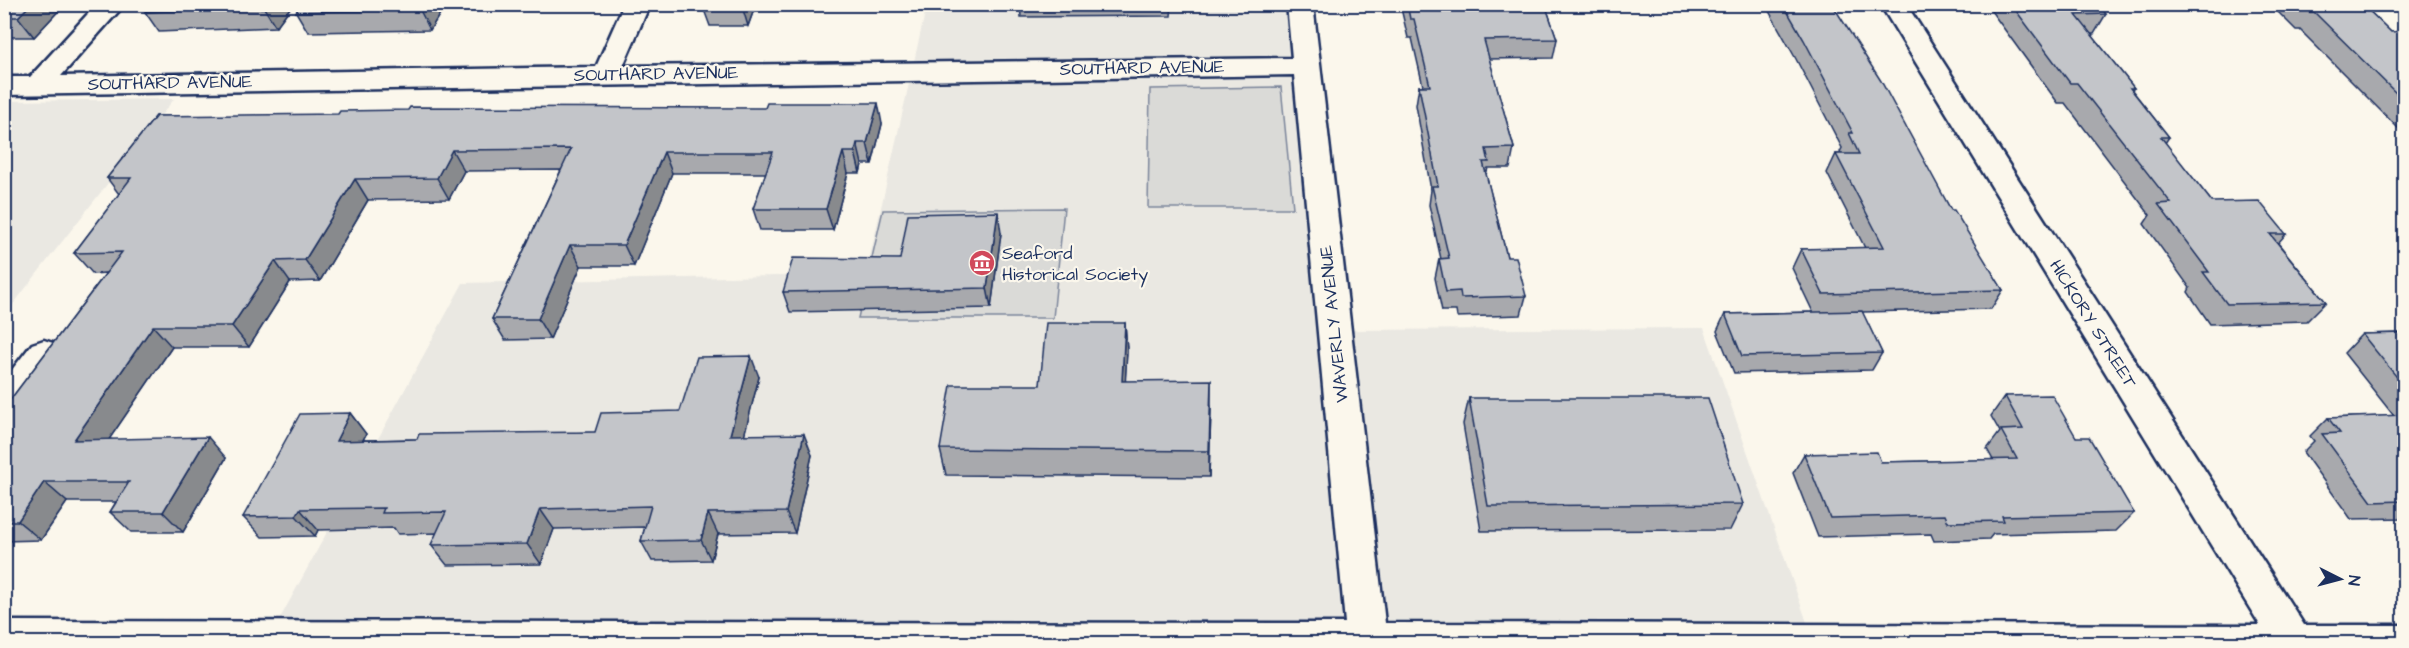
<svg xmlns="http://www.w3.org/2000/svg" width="2409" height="648" viewBox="0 0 2409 648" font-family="'Architects Daughter',sans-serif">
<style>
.built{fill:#eae8e2}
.green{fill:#dadad7;stroke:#7a849a;stroke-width:1.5}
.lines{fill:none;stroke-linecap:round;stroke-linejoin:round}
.minor-casing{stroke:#1b2f5e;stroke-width:5}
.minor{fill:#fbf7ec;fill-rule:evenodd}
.wall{fill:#a8a9ad;stroke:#1b2f5e;stroke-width:1.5}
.shaded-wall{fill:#888a8d;stroke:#1b2f5e;stroke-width:1.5}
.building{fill:#c3c5c9;stroke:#1b2f5e;stroke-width:1.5}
.labels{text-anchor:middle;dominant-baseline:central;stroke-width:4.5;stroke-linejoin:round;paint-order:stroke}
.street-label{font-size:18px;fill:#1b2f5e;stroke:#fbf7ec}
.poi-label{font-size:18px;fill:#1b2f5e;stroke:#fbf7ec;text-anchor:start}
</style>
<rect width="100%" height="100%" fill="#fbf7ec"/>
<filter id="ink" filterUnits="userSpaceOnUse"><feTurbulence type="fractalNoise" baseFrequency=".0167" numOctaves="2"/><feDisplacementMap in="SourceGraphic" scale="12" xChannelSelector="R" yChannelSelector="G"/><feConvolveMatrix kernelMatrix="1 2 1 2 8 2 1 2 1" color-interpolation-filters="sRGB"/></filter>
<g filter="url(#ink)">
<path class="built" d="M 927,4 L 1305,5 L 1344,330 L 1704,328 L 1810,631 L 266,644 L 463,283 L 866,274 Z
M 174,99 L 25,289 L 5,315 L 5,101 Z"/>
<path class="green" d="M 1281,87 L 1293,208 L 1148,208 L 1150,89 Z
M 1064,208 L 1053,318 L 858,318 L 883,210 Z"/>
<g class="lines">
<g class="minor-casing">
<path id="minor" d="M 97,4 L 125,4 L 61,76 L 596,67 L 624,4 L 650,4 L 623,66 L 1292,58 L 1287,4 L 1313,4 L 1385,623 L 2260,625 L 1880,4 L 1906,4 L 2304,625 L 2404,625 L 2404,644 L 4,644 L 4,621 L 1345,623 L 1294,75 L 4,95 L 4,77 L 30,77 Z
M 44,340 L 56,344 L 61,353 L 16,417 L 4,421 L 4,380 L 32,344 Z"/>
</g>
<use href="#minor" class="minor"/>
</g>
<path class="wall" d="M 4,4 L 65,4 L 34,37 L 4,37 Z
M 293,4 L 276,27 L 159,32 L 145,12 Z
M 301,4 L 446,4 L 430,30 L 308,32 L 296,12 Z
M 704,4 L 756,4 L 748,26 L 710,26 L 703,7 Z
M 1020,4 L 1172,4 L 1171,16 L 1021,17 Z
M 1400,4 L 1545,4 L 1557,39 L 1553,58 L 1489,59 L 1514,148 L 1510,168 L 1488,168 L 1486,175 L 1507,257 L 1526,296 L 1521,315 L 1457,317 L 1456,311 L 1442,311 L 1435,278 L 1439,259 L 1441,259 L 1429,205 L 1431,190 L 1416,105 L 1419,86 L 1423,86 L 1412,38 L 1408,38 Z
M 1765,4 L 1832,4 L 1951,210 L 2003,290 L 1991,309 L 1862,312 L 1882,353 L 1872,370 L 1734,373 L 1717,331 L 1725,314 L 1813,312 L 1792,268 L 1801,249 L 1865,248 L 1827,173 L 1836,154 L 1841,154 L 1840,152 L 1842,148 L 1796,59 Z
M 1986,4 L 2098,4 L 2106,14 L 2094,34 L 2091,34 L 2134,88 L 2132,90 L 2169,137 L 2165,143 L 2212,202 L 2286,234 L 2278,243 L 2326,302 L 2307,321 L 2210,324 L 2188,292 L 2190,288 L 2144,224 L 2150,215 L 2065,103 L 2058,103 Z
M 2270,4 L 2362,4 L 2391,32 L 2404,31 L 2404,131 L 2401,131 L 2300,30 L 2296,30 Z
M 156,116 L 882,124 L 872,164 L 862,164 L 860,173 L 848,173 L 833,230 L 760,230 L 753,209 L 766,173 L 672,173 L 634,266 L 581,266 L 550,339 L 505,340 L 492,319 L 561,170 L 464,171 L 449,199 L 368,200 L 320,281 L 290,282 L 249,347 L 172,347 L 109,439 L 226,458 L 183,532 L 131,532 L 110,512 L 116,502 L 67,502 L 41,540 L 4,541 L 4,408 L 106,273 L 93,274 L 74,253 L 119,194 L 107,178 Z
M 1001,233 L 991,308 L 790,312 L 783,292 L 900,259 Z
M 1125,323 L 1127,350 L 1125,381 L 1211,406 L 1209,477 L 946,475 L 940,449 L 1040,385 Z
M 2404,333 L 2404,518 L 2351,519 L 2303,452 L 2314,441 L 2310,436 L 2328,418 L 2394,416 L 2344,353 L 2362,334 Z
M 759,377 L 744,435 L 812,455 L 795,533 L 718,534 L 711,560 L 652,561 L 641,541 L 645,527 L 554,529 L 541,564 L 447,565 L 431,545 L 437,533 L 398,534 L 394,528 L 318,530 L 315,536 L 262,537 L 243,517 L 350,413 L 366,434 L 363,440 L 417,439 L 595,432 L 680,411 Z
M 2005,396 L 2076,437 L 2134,513 L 2116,531 L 1993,534 L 1989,539 L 1934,541 L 1931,534 L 1818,537 L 1793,473 L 1804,454 L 1881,462 L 1993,460 L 1987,449 L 2000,432 L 1991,416 Z
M 1469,398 L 1743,504 L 1730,530 L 1481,531 L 1463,424 Z"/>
<path class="shaded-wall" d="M 31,4 L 65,4 L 34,37 L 18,17 Z
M 266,4 L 293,4 L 276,27 L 264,8 Z
M 424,4 L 446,4 L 430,30 L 420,10 Z
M 743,4 L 756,4 L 748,26 L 742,6 Z
M 878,103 L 882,124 L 872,164 L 867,143 Z
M 857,143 L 862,164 L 860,173 L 855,152 Z
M 452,150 L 464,171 L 449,199 L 437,178 Z
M 664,152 L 672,173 L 634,266 L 624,245 Z
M 843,152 L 848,173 L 833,230 L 826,209 Z
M 355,179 L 368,200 L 320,281 L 305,260 Z
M 998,212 L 1001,233 L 991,308 L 987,288 Z
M 570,245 L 581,266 L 550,339 L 538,319 Z
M 275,261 L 290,282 L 249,347 L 232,326 Z
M 1125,323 L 1127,350 L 1124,407 L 1122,381 Z
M 153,326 L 172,347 L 95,460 L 74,440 Z
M 751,356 L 759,377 L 739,456 L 730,435 Z
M 1211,380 L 1211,406 L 1209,477 L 1209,451 Z
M 350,413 L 366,434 L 352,461 L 336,441 Z
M 804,434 L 812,455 L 795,533 L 786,512 Z
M 208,437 L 226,458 L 183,532 L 163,512 Z
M 44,482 L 67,502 L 41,540 L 18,521 Z
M 300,509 L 318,530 L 315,536 L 296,516 Z
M 540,509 L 554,529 L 541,564 L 527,544 Z
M 708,513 L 718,534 L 711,560 L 701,540 Z"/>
<path class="building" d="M 4,4 L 31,4 L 18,17 L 4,17 Z
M 152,4 L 266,4 L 264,8 L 145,12 Z
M 301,4 L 424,4 L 420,10 L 296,12 Z
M 704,4 L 743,4 L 742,6 L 703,7 Z
M 1407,4 L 1545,4 L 1557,39 L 1484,40 L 1514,148 L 1486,149 L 1489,162 L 1483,162 L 1507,257 L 1516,257 L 1526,296 L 1461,298 L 1460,291 L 1446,292 L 1439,259 L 1449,258 L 1432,186 L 1438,186 L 1419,86 L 1430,86 L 1414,19 L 1410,19 Z
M 1783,4 L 1832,4 L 1881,81 L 1951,210 L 1954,210 L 2003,290 L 1823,294 L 1801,249 L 1884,247 L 1836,154 L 1859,154 L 1849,133 L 1853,133 L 1804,40 Z
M 2011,4 L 2098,4 L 2106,14 L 2076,15 L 2134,88 L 2130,88 L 2169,137 L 2161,137 L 2212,202 L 2259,201 L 2286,234 L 2270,234 L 2326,302 L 2227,304 L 2203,272 L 2209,272 L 2158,204 L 2171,203 L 2077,83 L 2070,83 Z
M 2302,4 L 2362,4 L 2391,32 L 2404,31 L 2404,101 L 2314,12 L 2309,12 Z
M 767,103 L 878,103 L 867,143 L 857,143 L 855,152 L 843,152 L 826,209 L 753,209 L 773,152 L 664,152 L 624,245 L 570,245 L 538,319 L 492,319 L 571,149 L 452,150 L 437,178 L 355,179 L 305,260 L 275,261 L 232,326 L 153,326 L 74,440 L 208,437 L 163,512 L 110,512 L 129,482 L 44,482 L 18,521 L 4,521 L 4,408 L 122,252 L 74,253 L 131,178 L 107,178 L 156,116 L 338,114 L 340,111 L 408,110 L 410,107 L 765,108 Z
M 998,212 L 987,288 L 783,292 L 793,258 L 900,259 L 908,214 Z
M 1862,311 L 1882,353 L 1742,356 L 1725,314 Z
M 1046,323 L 1125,323 L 1122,381 L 1211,380 L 1209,451 L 940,449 L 951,385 L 1040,385 Z
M 2404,333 L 2404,386 L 2362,334 Z
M 751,356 L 730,435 L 804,434 L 786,512 L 708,513 L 701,540 L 641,541 L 651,506 L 540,509 L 527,544 L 431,545 L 446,512 L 382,513 L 384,508 L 300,509 L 296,516 L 243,517 L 300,414 L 350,413 L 336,441 L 417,439 L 419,434 L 595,432 L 601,413 L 680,411 L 697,357 Z
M 2052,395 L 2076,437 L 2089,437 L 2134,513 L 2002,516 L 2004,521 L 1948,522 L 1945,515 L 1830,518 L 1804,454 L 1877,452 L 1881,462 L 2017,459 L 2001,430 L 2023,429 L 2005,396 Z
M 1469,398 L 1708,398 L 1743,504 L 1488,506 Z
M 2404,415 L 2404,501 L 2372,502 L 2322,434 L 2340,433 L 2328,418 Z"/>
</g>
<defs>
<g id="museum-disc" transform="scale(1.35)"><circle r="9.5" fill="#d1495b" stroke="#fbf7ec"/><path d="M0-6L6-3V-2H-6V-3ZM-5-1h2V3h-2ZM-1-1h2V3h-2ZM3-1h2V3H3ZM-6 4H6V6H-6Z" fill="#fff"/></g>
</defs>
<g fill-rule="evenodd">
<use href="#museum-disc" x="982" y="263"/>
</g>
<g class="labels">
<g class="street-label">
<text transform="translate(1142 68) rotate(-1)">SOUTHARD AVENUE</text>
<text transform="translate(656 74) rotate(-1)">SOUTHARD AVENUE</text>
<text transform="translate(170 83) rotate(-1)">SOUTHARD AVENUE</text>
<text transform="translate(1334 324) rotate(-96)">WAVERLY AVENUE</text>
<text transform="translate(2093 324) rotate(58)">HICKORY STREET</text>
</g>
<g class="poi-label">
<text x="1002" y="253">Seaford<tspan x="1002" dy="21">Historical Society</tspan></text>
</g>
</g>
<rect width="2409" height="648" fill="none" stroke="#fbf7ec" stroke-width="24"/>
<rect x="12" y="12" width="2385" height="624" fill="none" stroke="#1b2f5e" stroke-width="2" filter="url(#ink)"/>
<g transform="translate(2340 579) rotate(96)" stroke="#fbf7ec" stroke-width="4.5" paint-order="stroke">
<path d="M0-4.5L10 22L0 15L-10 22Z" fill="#1b2f5e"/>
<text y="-9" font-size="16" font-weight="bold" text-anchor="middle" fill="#1b2f5e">N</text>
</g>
</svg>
